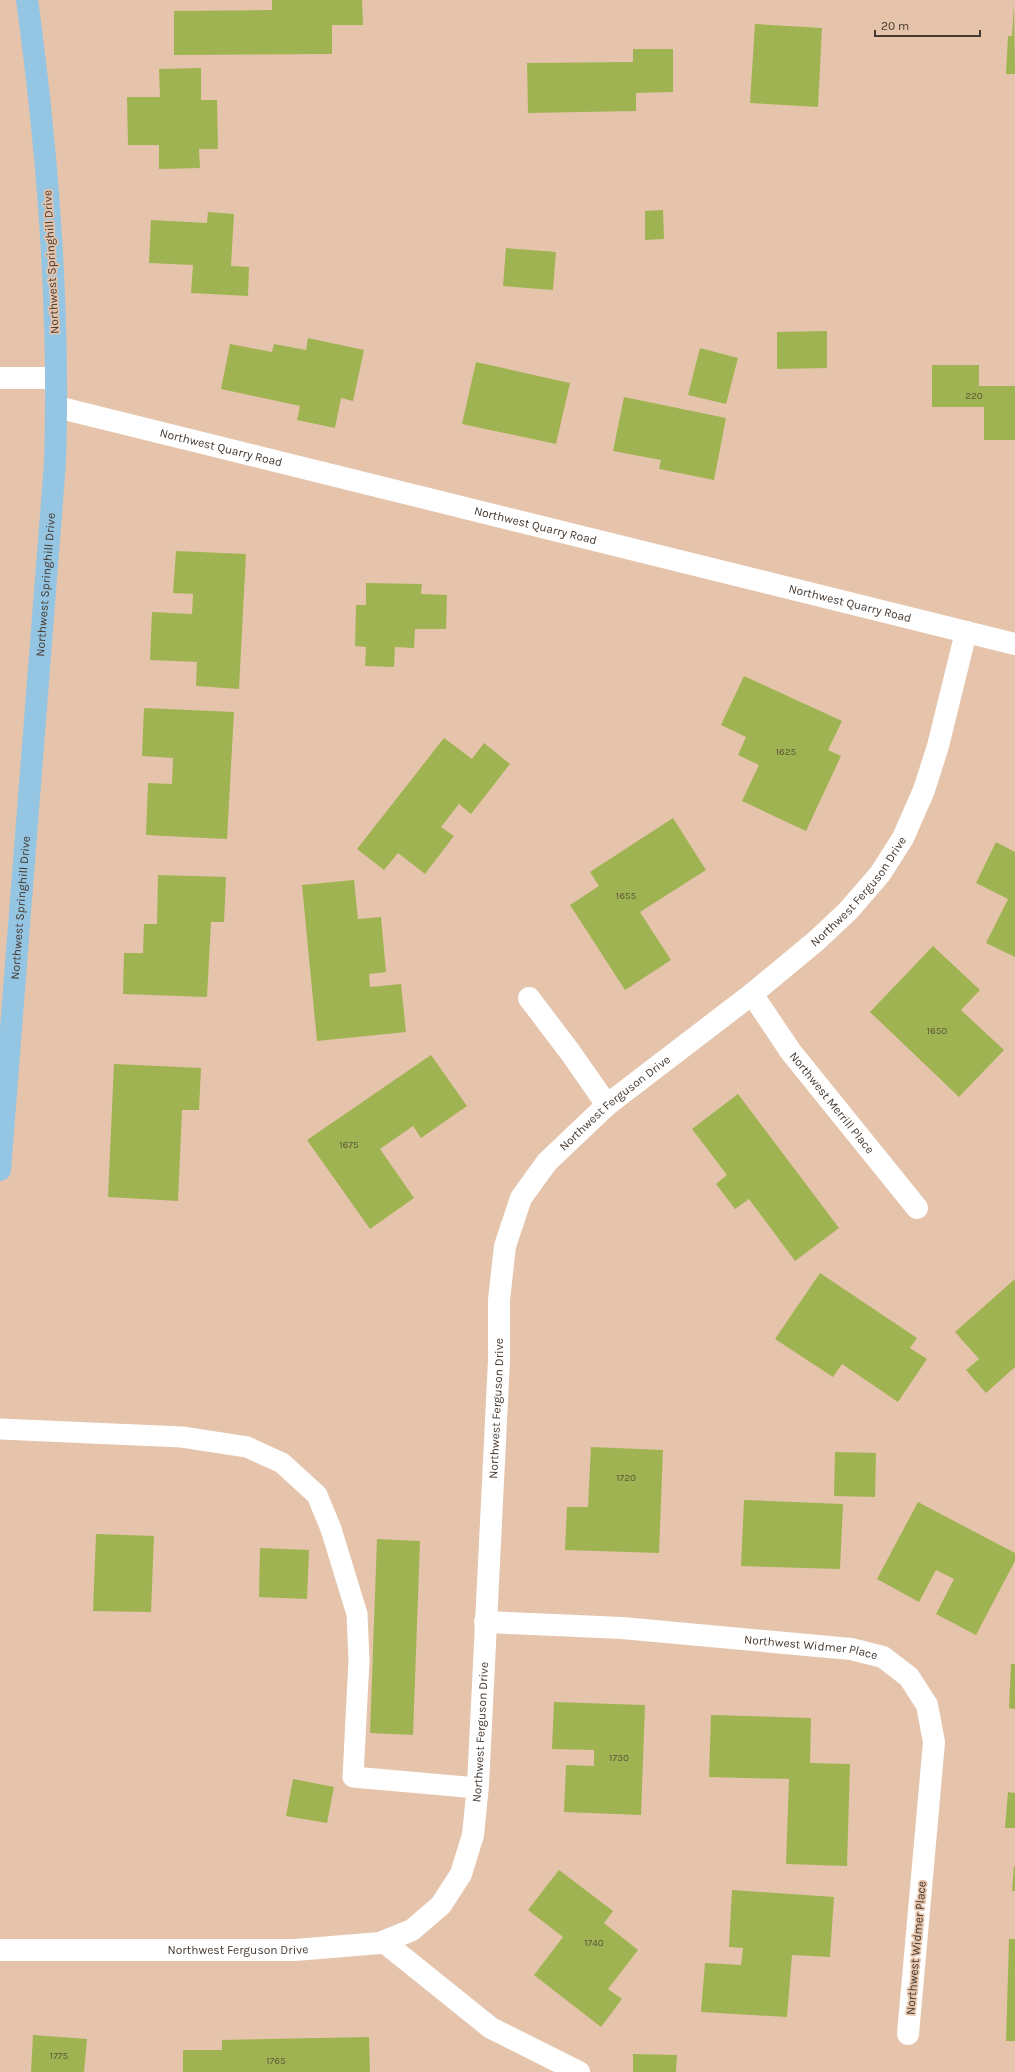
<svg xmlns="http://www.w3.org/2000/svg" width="1015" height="2072" viewBox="0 0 1015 2072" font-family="Karla,sans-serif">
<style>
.building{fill:#a0b352}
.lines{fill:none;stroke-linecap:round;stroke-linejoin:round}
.service{stroke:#fff;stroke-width:21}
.minor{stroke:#fff;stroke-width:22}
.tertiary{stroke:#fff;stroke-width:22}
.primary{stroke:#94c5e3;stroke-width:22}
.labels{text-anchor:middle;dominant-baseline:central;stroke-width:3.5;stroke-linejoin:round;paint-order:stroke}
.number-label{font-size:10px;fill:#5c5838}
.street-label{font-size:12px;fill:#46392f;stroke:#e5c4ab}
</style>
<rect width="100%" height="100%" fill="#e5c4ab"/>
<path class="building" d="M 272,0 L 362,0 L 363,25 L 332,25 L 332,54 L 174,55 L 174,11 L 272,10 Z
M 1014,5 L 1015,74 L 1006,74 L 1008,36 L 1012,36 Z
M 755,24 L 822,28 L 818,107 L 750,103 Z
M 633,49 L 673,49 L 673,92 L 636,93 L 636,111 L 528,113 L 527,63 L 633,62 Z
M 201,68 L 201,100 L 217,100 L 218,149 L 199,149 L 200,168 L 159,169 L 159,145 L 128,145 L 127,97 L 160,97 L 159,69 Z
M 663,210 L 664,239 L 645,240 L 645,211 Z
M 208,212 L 234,214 L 231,266 L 249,267 L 248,296 L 191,293 L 193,265 L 149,263 L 151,220 L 207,223 Z
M 506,248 L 556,252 L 553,290 L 503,286 Z
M 827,331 L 827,368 L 777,369 L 777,332 Z
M 308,338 L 364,350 L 353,401 L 341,398 L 335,428 L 297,420 L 300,406 L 221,389 L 230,344 L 272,352 L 274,344 L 306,350 Z
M 700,348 L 738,358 L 726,404 L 688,395 Z
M 476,362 L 570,383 L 556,444 L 462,424 Z
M 932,365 L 979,365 L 979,386 L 1015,386 L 1015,440 L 984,440 L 984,407 L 932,407 Z
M 624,397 L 726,418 L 714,480 L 659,469 L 661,460 L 613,451 Z
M 176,551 L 246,554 L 239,689 L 196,686 L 197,662 L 150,660 L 152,612 L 192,614 L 193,594 L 173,593 Z
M 366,583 L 422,584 L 421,594 L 447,595 L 446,629 L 415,629 L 414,648 L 395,647 L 394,667 L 365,666 L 366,647 L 355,646 L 356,605 L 366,605 Z
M 744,676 L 842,721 L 828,750 L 841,756 L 806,831 L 742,801 L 759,765 L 738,755 L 746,737 L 721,725 Z
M 144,708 L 234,712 L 227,839 L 146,835 L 148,783 L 172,784 L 173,758 L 142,756 Z
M 444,738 L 472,759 L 484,743 L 510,764 L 471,814 L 459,804 L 441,827 L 454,836 L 425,874 L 398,853 L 384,870 L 357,849 Z
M 673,818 L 706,870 L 640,912 L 671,960 L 625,990 L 570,905 L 599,886 L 590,872 Z
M 996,842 L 1015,852 L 1015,957 L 986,943 L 1008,899 L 976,883 Z
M 158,875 L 226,877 L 224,922 L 211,922 L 207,997 L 123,994 L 124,953 L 143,953 L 144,924 L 157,924 Z
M 354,880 L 358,919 L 381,917 L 386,972 L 369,974 L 370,987 L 401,984 L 406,1032 L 317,1041 L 302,885 Z
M 933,946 L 980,990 L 961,1010 L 1004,1050 L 959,1097 L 870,1012 Z
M 431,1055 L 467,1106 L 421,1138 L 413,1126 L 380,1149 L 414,1198 L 370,1229 L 307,1140 Z
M 114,1064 L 201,1068 L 199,1110 L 182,1110 L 178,1201 L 108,1197 Z
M 738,1094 L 839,1228 L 795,1261 L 749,1199 L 735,1209 L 716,1184 L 727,1175 L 692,1129 Z
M 820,1273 L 917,1338 L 910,1348 L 927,1359 L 898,1402 L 842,1364 L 833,1377 L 775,1339 Z
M 1015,1279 L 1015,1367 L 986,1393 L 966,1370 L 979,1359 L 955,1332 Z
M 591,1447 L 663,1450 L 659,1553 L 565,1550 L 567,1507 L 588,1507 Z
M 835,1452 L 876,1453 L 875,1497 L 834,1496 Z
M 744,1500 L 843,1504 L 840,1569 L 741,1566 Z
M 918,1502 L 1015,1553 L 1015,1561 L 976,1635 L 936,1614 L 954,1579 L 936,1570 L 919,1602 L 877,1579 Z
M 96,1534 L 154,1536 L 151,1612 L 93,1611 Z
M 377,1539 L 420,1541 L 413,1735 L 370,1733 Z
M 260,1548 L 309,1550 L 307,1599 L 259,1597 Z
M 1011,1664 L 1015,1664 L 1015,1709 L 1009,1708 Z
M 554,1702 L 645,1705 L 641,1815 L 564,1812 L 566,1765 L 594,1766 L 594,1750 L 552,1749 Z
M 711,1715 L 811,1718 L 810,1763 L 850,1764 L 847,1866 L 786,1864 L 789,1779 L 709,1777 Z
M 293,1779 L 334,1787 L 327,1823 L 286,1816 Z
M 1008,1792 L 1015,1793 L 1015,1828 L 1005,1828 Z
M 1014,1866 L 1015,1866 L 1015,1891 L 1012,1891 Z
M 559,1870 L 613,1911 L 604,1923 L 638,1950 L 608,1989 L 622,1999 L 601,2027 L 534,1975 L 563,1937 L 528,1910 Z
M 732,1890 L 834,1897 L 830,1957 L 792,1955 L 787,2017 L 701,2012 L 705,1963 L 741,1965 L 743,1948 L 729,1947 Z
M 1009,1939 L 1015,1939 L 1015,2041 L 1006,2041 Z
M 33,2035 L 87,2039 L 84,2072 L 31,2072 Z
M 369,2037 L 370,2072 L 183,2072 L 183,2050 L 222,2050 L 222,2040 Z
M 633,2054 L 677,2055 L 676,2072 L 633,2072 Z"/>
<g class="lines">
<path class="service" d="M 0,1429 L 182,1437 L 247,1447 L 282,1463 L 317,1495 L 331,1529 L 357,1614 L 359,1660 L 353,1777 L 477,1788"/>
<g class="minor">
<path id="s1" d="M 752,994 L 791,1052 L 917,1208"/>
<path d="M 529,998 L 570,1052 L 607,1105"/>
<path id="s2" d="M 485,1622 L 622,1628 L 851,1649 L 883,1657 L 909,1677 L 927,1705 L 934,1742 L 908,2034"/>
<path d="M 384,1942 L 491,2028 L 579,2072"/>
<path id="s3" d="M 0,1950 L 295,1950 L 380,1943 L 412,1930 L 441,1905 L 461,1874 L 473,1835 L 478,1785 L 499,1360 L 499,1300 L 505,1246 L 521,1198 L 547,1162 L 607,1105 L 752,994 L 816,941 L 848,911 L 880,874 L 903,838 L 924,790 L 938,746 L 966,632"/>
</g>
<g class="tertiary">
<path d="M 0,378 L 56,378"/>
<path id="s4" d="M 57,407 L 1015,644"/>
</g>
<path class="primary" id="s5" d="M 0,1170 L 55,463 C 60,308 48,153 27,0"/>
</g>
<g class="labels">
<g class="number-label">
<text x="974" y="396">220</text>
<text x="786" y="752">1625</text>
<text x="626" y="896">1655</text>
<text x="937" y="1031">1650</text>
<text x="349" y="1145">1675</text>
<text x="626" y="1478">1720</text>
<text x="619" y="1758">1730</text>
<text x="594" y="1943">1740</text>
<text x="59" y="2056">1775</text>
<text x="276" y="2061">1765</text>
</g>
<g class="street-label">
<text transform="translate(51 262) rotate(-93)">Northwest Springhill Drive</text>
<text stroke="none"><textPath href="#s4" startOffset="169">Northwest Quarry Road</textPath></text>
<text stroke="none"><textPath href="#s4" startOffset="493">Northwest Quarry Road</textPath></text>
<text stroke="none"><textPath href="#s5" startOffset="587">Northwest Springhill Drive</textPath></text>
<text stroke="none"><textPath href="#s4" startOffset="817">Northwest Quarry Road</textPath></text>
<text stroke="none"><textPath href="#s3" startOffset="1630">Northwest Ferguson Drive</textPath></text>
<text stroke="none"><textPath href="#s5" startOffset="263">Northwest Springhill Drive</textPath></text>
<text stroke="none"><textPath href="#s3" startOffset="1306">Northwest Ferguson Drive</textPath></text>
<text stroke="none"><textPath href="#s1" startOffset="135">Northwest Merrill Place</textPath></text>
<text stroke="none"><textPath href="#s3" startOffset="958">Northwest Ferguson Drive</textPath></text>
<text stroke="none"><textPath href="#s2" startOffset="327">Northwest Widmer Place</textPath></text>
<text stroke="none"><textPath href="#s3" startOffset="634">Northwest Ferguson Drive</textPath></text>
<text transform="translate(916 1948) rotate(-85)">Northwest Widmer Place</text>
<text stroke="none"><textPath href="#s3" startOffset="238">Northwest Ferguson Drive</textPath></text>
</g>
</g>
<path d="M875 30v6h105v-6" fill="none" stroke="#46392f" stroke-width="2"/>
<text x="881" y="30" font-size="12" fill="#46392f" stroke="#e5c4ab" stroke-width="3" paint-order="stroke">20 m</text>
</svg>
